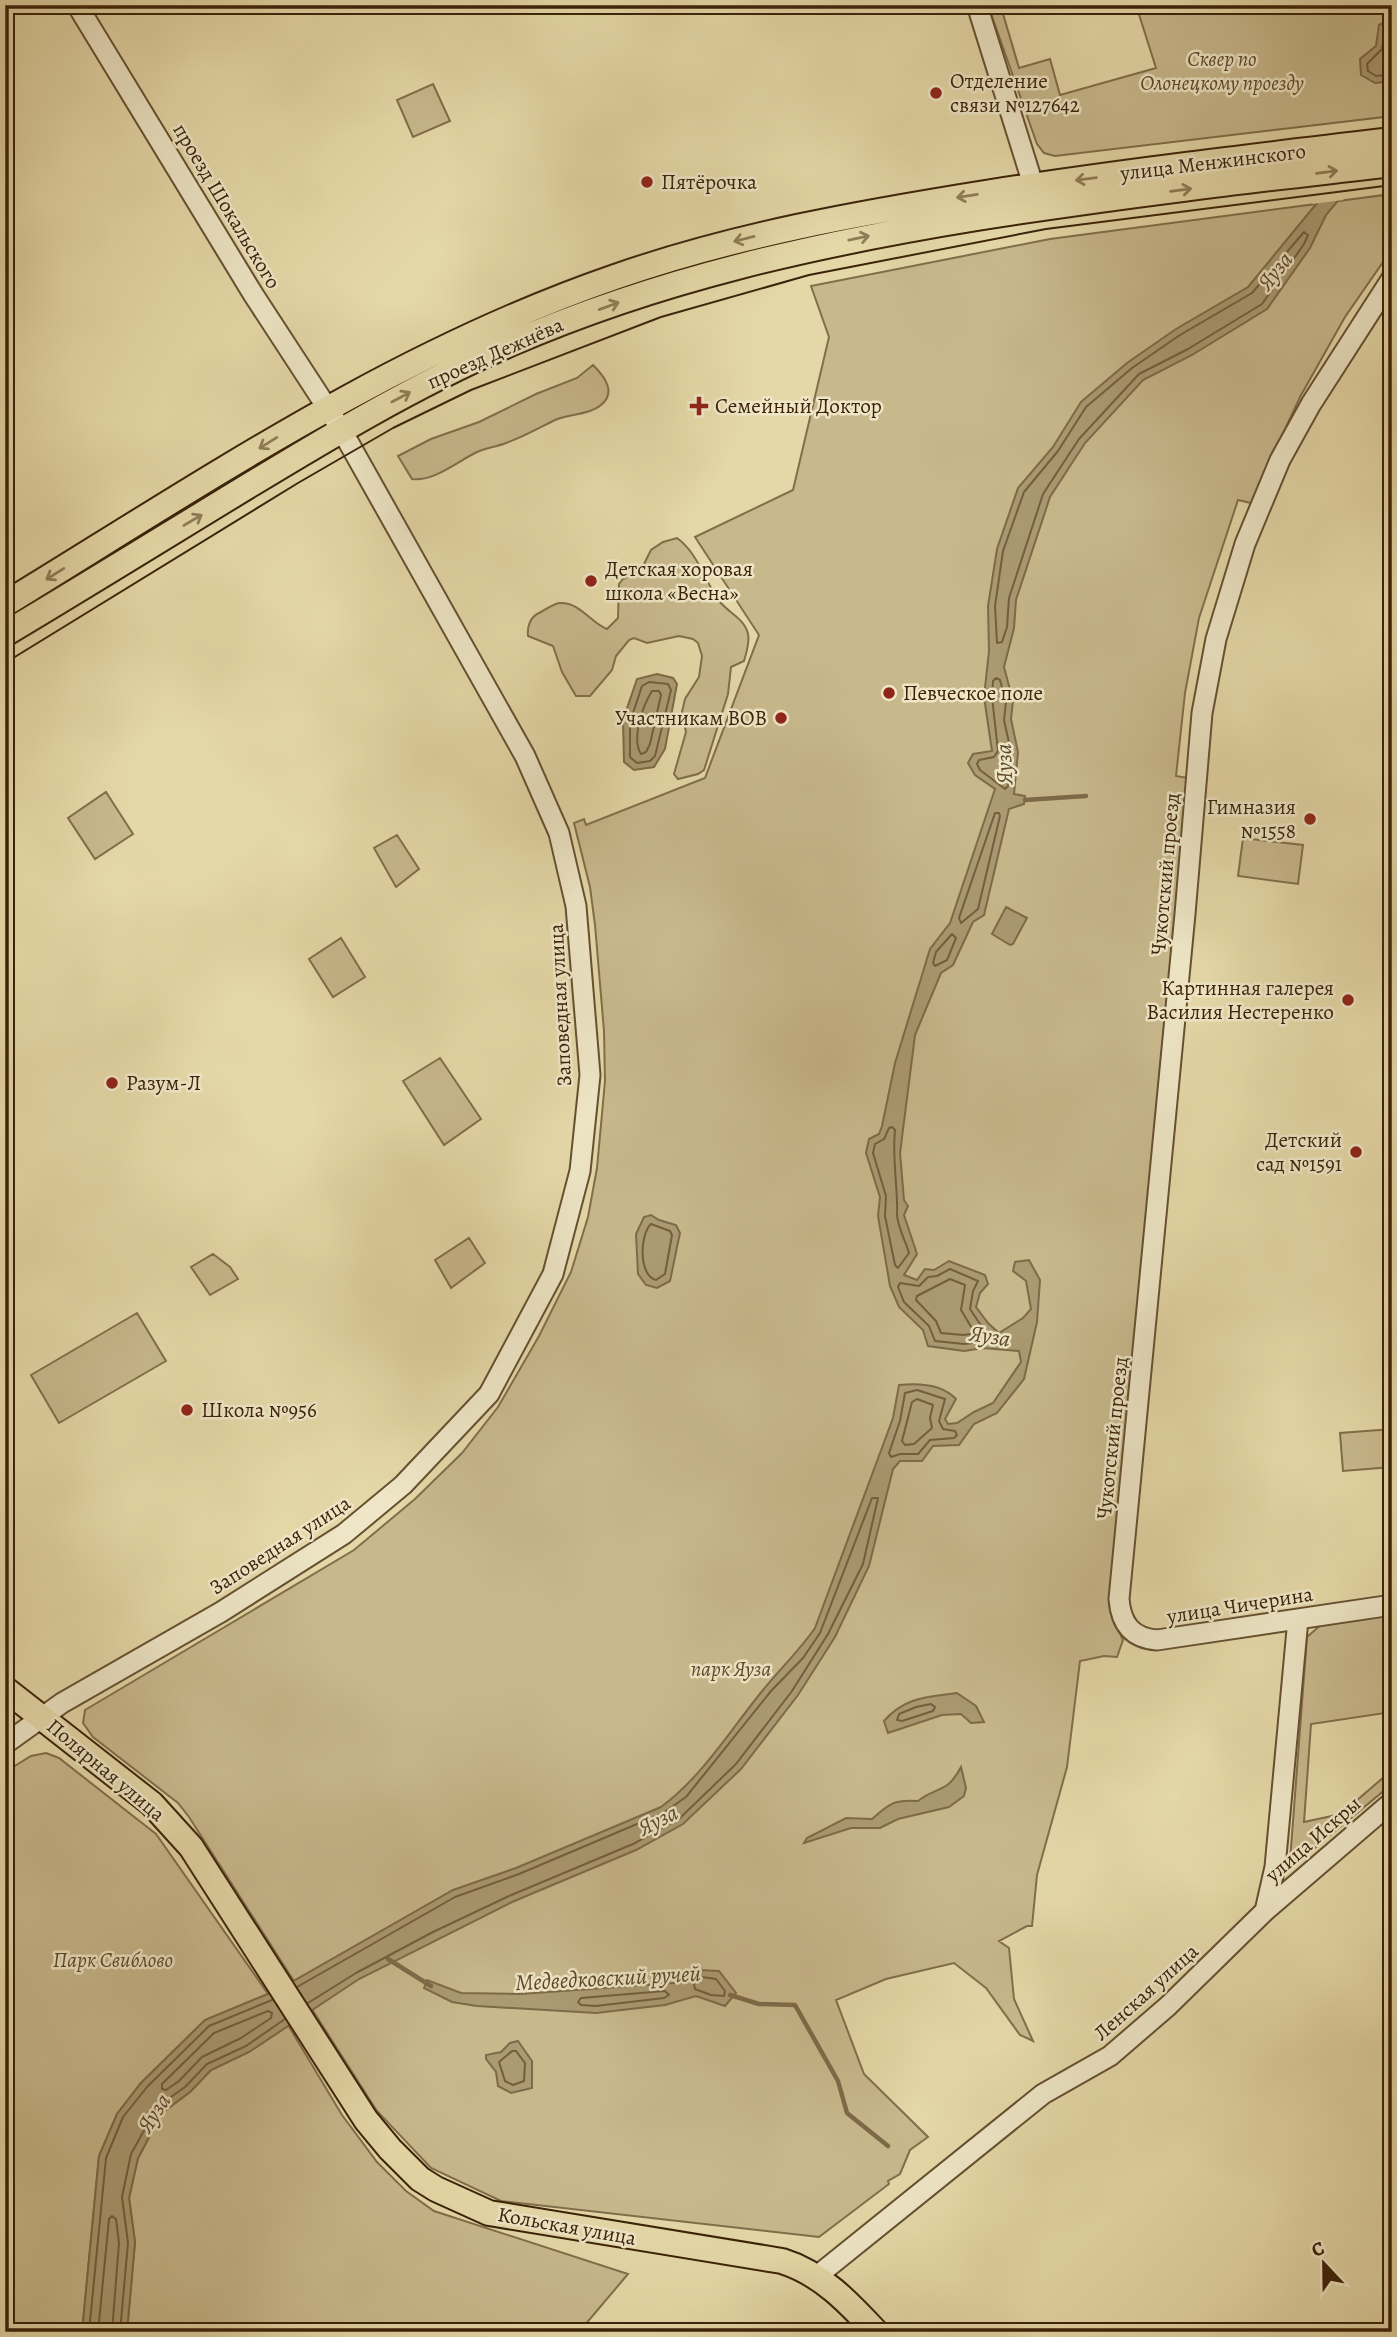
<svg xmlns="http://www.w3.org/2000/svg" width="1397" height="2337" viewBox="0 0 1397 2337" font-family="Alegreya,serif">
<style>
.green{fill:#c8b98d;stroke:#826e4b;stroke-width:2}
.water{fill:#ab9a72;stroke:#7e6a48;stroke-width:2}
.pier{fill:#e5d8a8}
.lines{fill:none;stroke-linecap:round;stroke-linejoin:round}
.shore{stroke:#735e3e;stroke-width:2}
.stream{stroke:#7e6a48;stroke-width:4.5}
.minor-casing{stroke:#665031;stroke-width:23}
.major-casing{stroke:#3b2209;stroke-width:28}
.minor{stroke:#eee6c6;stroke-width:19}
.major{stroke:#e5d8a8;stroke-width:24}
.tram{stroke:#3b2209;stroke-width:2}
.oneway{stroke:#907d58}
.poi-dot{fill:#8f2418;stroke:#eee6c6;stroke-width:2.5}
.labels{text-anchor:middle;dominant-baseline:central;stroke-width:5;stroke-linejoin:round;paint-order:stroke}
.park-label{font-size:21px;font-style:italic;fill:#5e482a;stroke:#eee6c6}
.poi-label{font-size:21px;fill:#3b2209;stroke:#eee6c6;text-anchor:start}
.street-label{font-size:21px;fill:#3b2209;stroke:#eee6c6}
.water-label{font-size:23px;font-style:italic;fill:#5d4628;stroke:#eee6c6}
</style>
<rect width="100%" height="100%" fill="#e5d8a8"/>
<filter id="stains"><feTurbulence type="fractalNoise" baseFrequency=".00286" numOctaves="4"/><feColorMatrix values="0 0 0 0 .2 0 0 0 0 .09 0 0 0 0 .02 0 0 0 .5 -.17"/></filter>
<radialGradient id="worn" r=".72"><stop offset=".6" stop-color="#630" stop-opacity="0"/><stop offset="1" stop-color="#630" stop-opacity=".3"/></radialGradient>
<path class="green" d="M 988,5 L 1003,5 L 1001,7 L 1019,68 L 1050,59 L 1060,95 L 1156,68 L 1136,5 L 1392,5 L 1392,116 L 1055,156 L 1044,153 L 1037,144 Z
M 433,84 L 450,121 L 413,137 L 397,100 Z
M 1392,194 L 1392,249 L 1345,317 L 1300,397 L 1251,503 L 1238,500 L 1199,618 L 1185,693 L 1176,776 L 1188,778 L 1110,1611 L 1123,1640 L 1117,1657 L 1104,1656 L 1080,1661 L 1067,1767 L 1037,1875 L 1032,1926 L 1027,1926 L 999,1941 L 1009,1948 L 1014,1999 L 1033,2041 L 1020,2035 L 986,1988 L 954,1963 L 886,1979 L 836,2000 L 864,2074 L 928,2137 L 910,2150 L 900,2174 L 888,2181 L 889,2184 L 819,2237 L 501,2201 L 431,2168 L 377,2111 L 189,1817 L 178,1803 L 93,1737 L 83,1723 L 85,1710 L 354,1550 L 415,1499 L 462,1453 L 498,1407 L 539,1336 L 571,1272 L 588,1217 L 597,1168 L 605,1081 L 604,1031 L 595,925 L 590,887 L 574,823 L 584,819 L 586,825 L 705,778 L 759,635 L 695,537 L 793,490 L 829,337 L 811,286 L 1050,239 Z
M 593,365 C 604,376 617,392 601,405 C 589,415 569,414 555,420 C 539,428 523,437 506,443 C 496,447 485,448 475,453 C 457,462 433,482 412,479 L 398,456 L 431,439 L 479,422 L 536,394 L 577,378 Z
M 677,538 C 699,554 704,581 720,602 C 729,613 745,619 748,634 C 750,643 746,653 744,661 L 731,667 L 728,694 L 704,770 L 698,774 L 678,779 L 674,774 L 686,732 L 682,712 L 685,699 L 699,677 L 702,656 L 698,643 L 693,639 L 679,636 L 647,643 L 634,638 L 629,640 L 616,656 L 612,670 L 590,696 L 576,696 L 562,672 L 553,646 L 528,636 C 527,627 530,617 539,613 C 545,610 553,604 559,603 C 579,601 591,623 607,629 L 618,618 L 619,584 L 623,579 L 641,570 L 651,550 L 663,542 Z
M 106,792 L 133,834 L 95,859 L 68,818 Z
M 397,835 L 419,869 L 396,887 L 374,848 Z
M 1243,838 L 1303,845 L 1298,884 L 1238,876 Z
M 341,938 L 365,977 L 333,997 L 309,959 Z
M 440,1058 L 481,1119 L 444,1145 L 403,1081 Z
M 469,1238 L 485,1263 L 451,1288 L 435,1260 Z
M 213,1254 L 230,1267 L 238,1279 L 210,1295 L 191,1267 Z
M 137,1313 L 166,1361 L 59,1423 L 31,1375 Z
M 1392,1429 L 1392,1467 L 1343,1471 L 1340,1433 Z
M 1392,1614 L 1392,1712 L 1311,1724 L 1304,1822 L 1341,1814 L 1392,1770 L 1392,1784 L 1299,1861 L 1290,1861 L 1307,1637 L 1323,1623 Z
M 46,1753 L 59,1758 L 156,1834 L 268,1994 L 205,2020 L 141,2083 L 117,2114 L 99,2156 L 82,2332 L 5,2332 L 5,1772 L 31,1756 Z
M 288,2025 L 342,2115 L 377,2162 L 406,2191 L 434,2211 L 628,2274 L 579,2332 L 127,2332 L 135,2242 L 129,2198 L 138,2158 L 162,2113 L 190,2092 L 211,2070 L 249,2052 Z"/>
<path class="water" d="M 1392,18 L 1392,81 L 1375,83 L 1361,75 L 1360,59 L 1376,46 L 1379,25 Z
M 1392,119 L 1392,136 L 1326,215 L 1310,248 L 1267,309 L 1192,355 L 1143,380 L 1085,443 L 1050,497 L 1016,600 L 1014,628 L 1004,667 L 1013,701 L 1011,719 L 1018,752 L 1014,794 L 1025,796 L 1024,804 L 1009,809 L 984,915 L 973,922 L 953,965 L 941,973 L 915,1035 L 900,1153 L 904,1200 L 908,1206 L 904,1215 L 917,1254 L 904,1275 L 917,1280 L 925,1269 L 934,1270 L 949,1261 L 985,1275 L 988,1284 L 980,1293 L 976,1307 L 988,1323 L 999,1333 L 1023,1318 L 1031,1309 L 1026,1281 L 1013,1271 L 1015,1262 L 1029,1260 L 1040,1280 L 1037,1322 L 1024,1379 L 997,1413 L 974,1424 L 959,1445 L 933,1446 L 922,1461 L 900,1461 L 893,1469 L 869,1566 L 835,1637 L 798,1695 L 741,1769 L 683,1824 L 636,1850 L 512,1902 L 359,1979 L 249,2052 L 211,2070 L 190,2092 L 162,2113 L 138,2158 L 129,2198 L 135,2242 L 127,2332 L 82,2332 L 99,2156 L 117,2114 L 141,2083 L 205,2020 L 268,1994 L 295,1980 L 453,1890 L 516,1868 L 661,1807 C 702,1777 731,1729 763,1690 C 780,1669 799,1651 815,1628 L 893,1418 L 899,1385 C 918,1383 942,1384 956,1399 L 945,1419 L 948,1424 L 957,1423 L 974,1412 L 993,1403 L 1021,1362 L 1019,1351 L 983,1348 L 964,1351 L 928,1346 L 923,1330 L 899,1307 L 890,1286 L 878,1216 L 880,1197 L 866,1153 L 869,1139 L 879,1134 L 882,1126 L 895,1063 L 930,949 L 950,923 L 995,789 L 975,775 L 968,763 L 973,754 L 992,751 L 984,697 L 989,651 L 988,606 L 997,549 L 1018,488 L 1053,447 L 1081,402 L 1127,363 L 1176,329 L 1248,287 L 1312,209 Z
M 657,674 L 673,678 L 677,684 L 665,749 L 654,767 L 634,770 L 624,762 L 623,720 L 637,679 Z
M 1006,907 L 1027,918 L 1013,944 L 1010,945 L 992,934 Z
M 651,1215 L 659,1220 L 676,1225 L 680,1233 L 670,1281 L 657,1288 L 646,1285 L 638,1274 L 636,1234 L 644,1217 Z
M 957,1693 L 976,1706 L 984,1722 L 971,1723 L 961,1714 L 942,1715 L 888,1733 L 884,1721 C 905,1697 927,1697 957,1693 Z
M 961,1767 L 966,1788 L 964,1796 L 949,1807 L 898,1819 L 880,1828 L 851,1828 L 804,1843 L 807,1838 L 846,1818 L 872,1819 C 889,1804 894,1799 918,1801 C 937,1786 947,1794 961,1767 Z
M 698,1970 L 719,1971 L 736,1993 L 725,2006 L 696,1996 L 665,2005 L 596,2013 L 477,2006 L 452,2002 L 424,1988 L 427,1980 L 461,1993 L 521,1994 L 687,1982 Z
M 518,2041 L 532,2061 L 532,2088 L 511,2093 L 498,2086 L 496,2072 L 486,2059 L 486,2055 L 501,2052 L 510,2043 Z"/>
<path class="pier" d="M 1392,116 L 1392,142 L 1343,200 L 1312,204 Z"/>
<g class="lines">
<path class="shore" d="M 1392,26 L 1385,30 L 1382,49 L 1367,64 L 1368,71 L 1376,76 L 1392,74
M 1304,232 L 1308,235 L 1304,244 L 1262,304 L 1188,349 L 1139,374 L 1079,439 L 1043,494 L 1009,598 L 1007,627 L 1002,642 L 997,643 L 995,606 L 1003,551 L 1024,492 L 1058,451 L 1086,407 L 1132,368 L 1180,335 L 1252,293 Z
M 996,678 L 1000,680 L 1006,702 L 1004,720 L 1011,752 L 1008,786 L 1005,789 L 980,770 L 977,764 L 979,760 L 994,757 L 998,751 L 992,697 L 993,681 Z
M 649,682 L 668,684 L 671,690 L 655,756 L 650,761 L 637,763 L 630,757 L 630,722 L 642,686 Z
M 652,691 L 659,691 L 661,695 L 650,744 L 646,752 L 641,754 C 631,739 643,705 652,691 Z
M 995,813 L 999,813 L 1000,816 L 978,909 L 961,923 L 959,918 Z
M 952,934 L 956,938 L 947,960 L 935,966 L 933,963 L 936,952 Z
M 892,1127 L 895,1130 C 892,1160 898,1187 897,1214 C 897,1226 906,1242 909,1253 L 898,1268 L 895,1265 L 885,1216 L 886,1196 L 873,1153 L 875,1144 L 884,1139 L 889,1128 Z
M 651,1224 L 670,1231 L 672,1235 L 665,1274 L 656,1280 C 638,1275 640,1234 651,1224 Z
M 950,1269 L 978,1281 L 973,1291 L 970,1309 L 982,1327 L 991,1336 L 990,1341 L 964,1344 L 935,1341 L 929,1326 L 904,1302 L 898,1287 L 900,1283 L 919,1286 L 928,1277 L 937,1276 Z
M 950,1279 L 965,1285 L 961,1310 L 973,1330 L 971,1334 L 963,1335 L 941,1333 L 936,1321 L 916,1300 L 917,1296 Z
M 917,1390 L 945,1399 L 939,1421 L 943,1429 L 955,1431 L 957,1435 L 954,1438 L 930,1440 L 918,1454 L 900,1454 L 891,1457 L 889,1453 L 900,1421 L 905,1393 Z
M 917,1399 L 933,1405 L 930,1418 L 932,1428 L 914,1444 L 905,1445 L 902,1441 L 912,1402 Z
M 931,1704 L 935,1707 L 933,1711 L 902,1721 L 897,1720 L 899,1714 L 916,1707 Z
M 702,1977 L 716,1979 L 725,1991 L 724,1996 L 711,1995 L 695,1989 L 694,1984 Z
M 297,1987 L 455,1897 L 519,1874 L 663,1813 L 686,1797 L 771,1691 L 803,1658 L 820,1633 L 872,1498 L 878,1498 L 863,1564 L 828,1634 L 792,1691 L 736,1764 L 680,1818 L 633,1844 L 509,1896 L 433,1932 L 356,1973 L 308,2003
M 665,1991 L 669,1995 L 664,1998 L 596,2006 L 581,2005 L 578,2002 L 581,1998 Z
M 268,2011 L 272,2013 L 271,2018 L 241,2038 L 202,2057 L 179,2081 L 166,2090 L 162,2089 L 162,2084 L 214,2033 Z
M 512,2051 L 516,2051 L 525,2063 L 524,2081 L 513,2085 L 505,2081 L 499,2062 Z
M 89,2332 L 106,2158 L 123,2117 L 147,2087 L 209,2026 L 272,2000
M 98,2332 L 109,2219 L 112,2216 L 116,2219 L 119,2243 L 112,2332
M 120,2332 L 128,2243 L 122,2197 L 131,2154 L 157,2107 L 185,2087 L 207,2064 L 246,2046 L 285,2019"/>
<path class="stream" d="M 1025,800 L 1086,796
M 388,1959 L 431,1986
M 730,1995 L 759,2004 L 795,2005 L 838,2081 L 847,2113 L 888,2146"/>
<g class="minor-casing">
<path id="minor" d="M 977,5 L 1037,197
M 1392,278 L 1311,404 L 1280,460 L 1245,544 L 1216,639 L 1202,713 L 1185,914 L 1119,1599 C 1121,1624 1132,1638 1157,1640 L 1392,1605
M 5,1744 L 62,1703 L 221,1612 L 344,1534 L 403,1485 L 489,1394 L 553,1274 L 580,1171 L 590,1075 L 576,906 L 559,833 L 525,756 L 341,429 L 253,294 L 77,5
M 1265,1911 L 1275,1867 L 1298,1619
M 817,2276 L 1043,2094 L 1110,2056 L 1168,2006 L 1265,1911 L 1392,1802"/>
</g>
<g class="major-casing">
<path id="major" d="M 5,604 C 203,483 394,353 615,277 C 735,235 860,213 985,193 C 1120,172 1256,156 1392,140
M 5,634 C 82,588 158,541 235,494 C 324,440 413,386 510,344 C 659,279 817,244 977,218 C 1115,196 1253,180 1392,164
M 5,1689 L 152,1804 L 191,1847 L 366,2120 L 390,2149 L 420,2179 L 436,2189 L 489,2213 L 782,2261 C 821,2273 849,2303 876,2332"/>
</g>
<use href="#minor" class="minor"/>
<use href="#major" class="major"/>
<path class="tram" d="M 5,663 L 298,483 L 393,428 L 471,390 L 661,317 L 809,275 L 1046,229 L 1392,185"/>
</g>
<defs><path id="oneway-shaft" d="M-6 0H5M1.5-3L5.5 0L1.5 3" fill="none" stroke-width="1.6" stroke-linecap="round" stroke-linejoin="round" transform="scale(1.75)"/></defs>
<g class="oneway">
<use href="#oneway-shaft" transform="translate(1327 172) rotate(-7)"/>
<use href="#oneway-shaft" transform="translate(1086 179) rotate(172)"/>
<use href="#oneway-shaft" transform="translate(1181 190) rotate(-7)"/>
<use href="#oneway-shaft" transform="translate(967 196) rotate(171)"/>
<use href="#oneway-shaft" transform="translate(859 238) rotate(-12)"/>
<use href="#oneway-shaft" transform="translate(744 239) rotate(166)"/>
<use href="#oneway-shaft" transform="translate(609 306) rotate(-20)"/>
<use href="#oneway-shaft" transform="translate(401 397) rotate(-28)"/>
<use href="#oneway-shaft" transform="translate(268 443) rotate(148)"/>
<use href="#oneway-shaft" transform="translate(193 520) rotate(-31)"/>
<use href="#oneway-shaft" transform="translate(55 574) rotate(148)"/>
</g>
<g class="poi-dot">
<circle cx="936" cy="93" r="7"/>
<circle cx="647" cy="182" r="7"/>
<path d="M695.5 395.5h7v7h7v7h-7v7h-7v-7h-7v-7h7z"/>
<circle cx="591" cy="581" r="7"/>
<circle cx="889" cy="693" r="7"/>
<circle cx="781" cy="718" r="7"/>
<circle cx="1310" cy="819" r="7"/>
<circle cx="1348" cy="1000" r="7"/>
<circle cx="112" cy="1083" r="7"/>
<circle cx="1356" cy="1152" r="7"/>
<circle cx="187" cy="1410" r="7"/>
</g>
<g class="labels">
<g class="park-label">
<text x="1222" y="59">Сквер по<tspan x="1222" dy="24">Олонецкому проезду</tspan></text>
<text x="731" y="1669">парк Яуза</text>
<text x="113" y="1960">Парк Свиблово</text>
</g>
<g class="poi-label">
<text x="950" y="81">Отделение<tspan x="950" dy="24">связи №127642</tspan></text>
<text x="661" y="182">Пятёрочка</text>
<text x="715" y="406">Семейный Доктор</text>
<text x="605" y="569">Детская хоровая<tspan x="605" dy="24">школа «Весна»</tspan></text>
<text x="903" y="693">Певческое поле</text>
<text x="767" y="718" text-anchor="end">Участникам ВОВ</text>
<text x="1296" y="807" text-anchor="end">Гимназия<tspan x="1296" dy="24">№1558</tspan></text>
<text x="1334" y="988" text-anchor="end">Картинная галерея<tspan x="1334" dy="24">Василия Нестеренко</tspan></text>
<text x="126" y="1083">Разум-Л</text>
<text x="1342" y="1140" text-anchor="end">Детский<tspan x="1342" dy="24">сад №1591</tspan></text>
<text x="201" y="1410">Школа №956</text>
</g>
<g class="street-label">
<text transform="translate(1213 162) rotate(-7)">улица Менжинского</text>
<text transform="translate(227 206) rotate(59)">проезд Шокальского</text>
<text transform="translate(495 353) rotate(-24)">проезд Дежнёва</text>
<text transform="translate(1165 874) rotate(-85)">Чукотский проезд</text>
<text transform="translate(560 1005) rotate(-93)">Заповедная улица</text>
<text transform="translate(1112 1438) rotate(-84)">Чукотский проезд</text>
<text transform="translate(280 1545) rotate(-33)">Заповедная улица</text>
<text transform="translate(1240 1605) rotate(-9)">улица Чичерина</text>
<text transform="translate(106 1770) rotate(40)">Полярная улица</text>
<text transform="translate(1313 1839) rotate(-41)">улица Искры</text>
<text transform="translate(1146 1992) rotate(-42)">Ленская улица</text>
<text transform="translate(567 2226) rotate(10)">Кольская улица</text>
</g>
<g class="water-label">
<text transform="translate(1275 271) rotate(-51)">Яуза</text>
<text transform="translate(1004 764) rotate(-92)">Яуза</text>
<text transform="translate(990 1336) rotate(9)">Яуза</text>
<text transform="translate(658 1820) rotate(-27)">Яуза</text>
<text transform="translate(608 1978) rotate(-3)">Медведковский ручей</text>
<text transform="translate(154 2113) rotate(-57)">Яуза</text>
</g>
</g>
<rect width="1397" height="2337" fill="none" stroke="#e5d8a8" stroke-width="28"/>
<rect x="7" y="7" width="1383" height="2323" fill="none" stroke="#3b2209" stroke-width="3.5"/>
<rect x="14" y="14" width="1369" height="2309" fill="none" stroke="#3b2209" stroke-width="2"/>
<g transform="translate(1324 2264) rotate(338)" stroke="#eee6c6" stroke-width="5" paint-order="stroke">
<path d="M0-5L12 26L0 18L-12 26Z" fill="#3b2209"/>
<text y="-10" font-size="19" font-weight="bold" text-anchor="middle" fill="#3b2209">С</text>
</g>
<rect width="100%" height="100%" filter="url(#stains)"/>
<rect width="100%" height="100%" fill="url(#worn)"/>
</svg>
